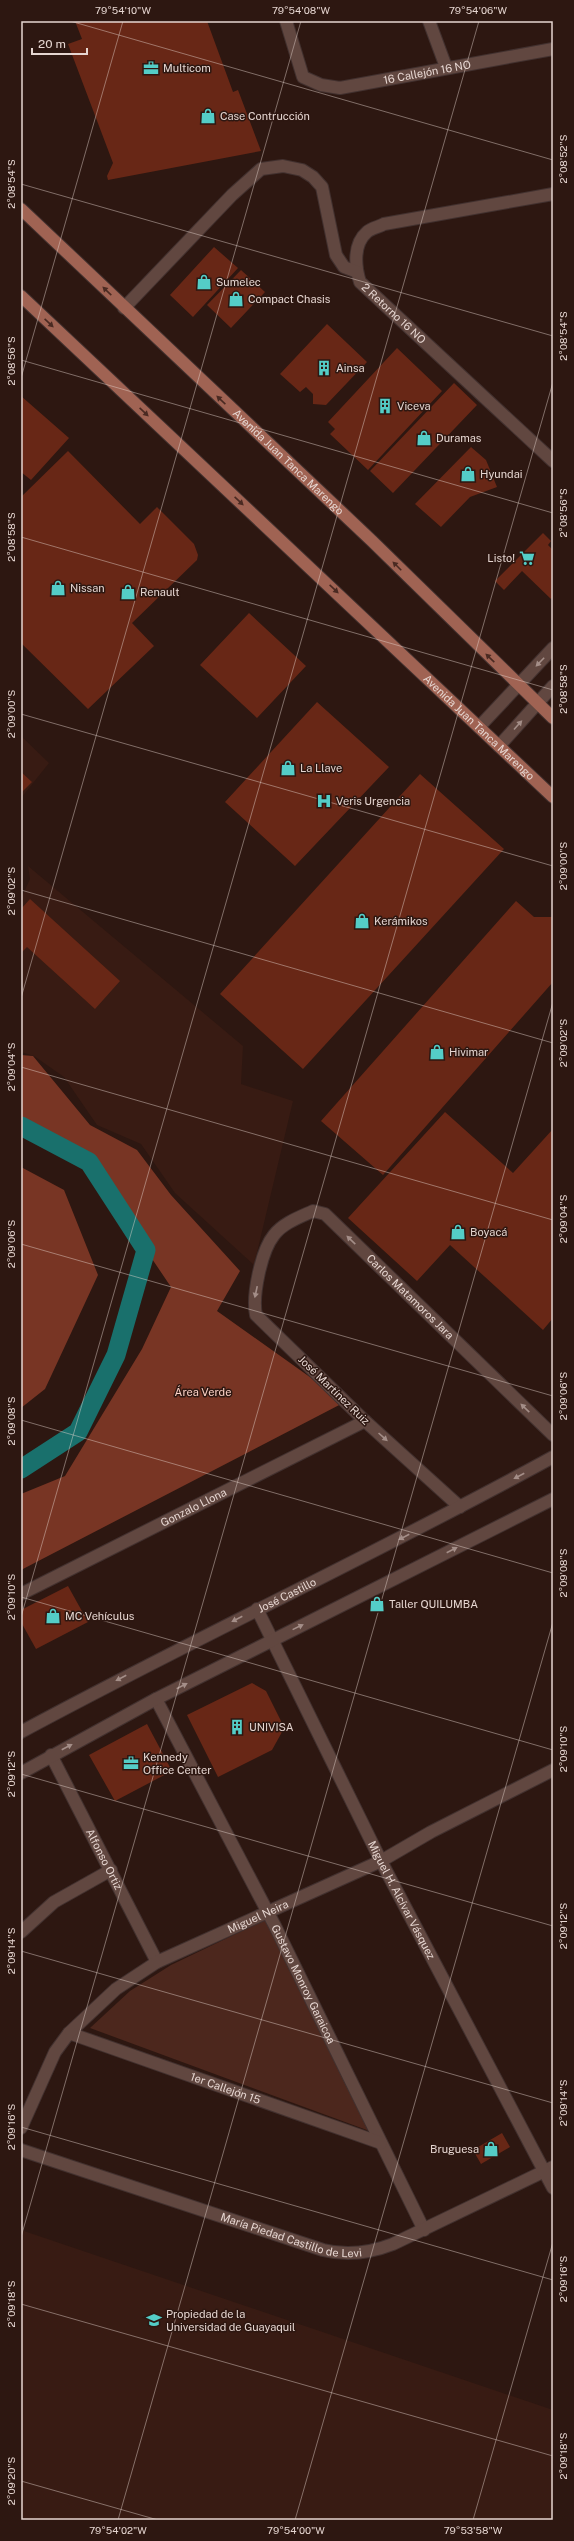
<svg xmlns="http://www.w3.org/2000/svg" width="574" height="2541" viewBox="0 0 574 2541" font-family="'Public Sans',sans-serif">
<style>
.built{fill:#381b13}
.green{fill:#4c271d}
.forest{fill:#783524}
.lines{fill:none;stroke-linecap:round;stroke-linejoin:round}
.canal{stroke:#19706c;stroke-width:19}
.building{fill:#682716}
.minor-casing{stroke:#42312f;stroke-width:14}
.tertiary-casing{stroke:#42312f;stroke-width:14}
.secondary-casing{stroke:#42312f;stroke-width:14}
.primary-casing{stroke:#42312f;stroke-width:14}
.minor{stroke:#614740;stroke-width:12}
.tertiary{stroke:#614740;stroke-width:12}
.secondary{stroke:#614740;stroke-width:12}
.primary{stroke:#a06353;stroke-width:12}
.oneway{fill:#4a2a22}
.oneway2{fill:#a48e88}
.ticks{fill:none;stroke:#e6d6d1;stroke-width:1;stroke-opacity:0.45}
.labels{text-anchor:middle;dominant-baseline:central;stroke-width:3;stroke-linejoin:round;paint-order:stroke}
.poi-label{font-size:11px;fill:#e6d6d1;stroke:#2d1711;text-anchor:start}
.street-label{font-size:11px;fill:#e6d6d1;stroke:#2d1711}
.park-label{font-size:11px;fill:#fed3c7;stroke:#2d1711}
.neatline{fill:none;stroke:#e6d6d1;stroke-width:1.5}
.ticks-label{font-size:10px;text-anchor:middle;fill:#e6d6d1}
</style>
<rect width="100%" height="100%" fill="#2d1711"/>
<path class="built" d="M 21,736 L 49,763 L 21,798 Z
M 28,866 L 243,1046 L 241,1084 L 293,1101 L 254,1265 L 175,1193 L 141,1144 L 97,1125 L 64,1077 L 34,1056 L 21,1052 L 21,899 L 30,879 Z
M 21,2230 L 553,2410 L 553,2520 L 21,2520 Z"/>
<path class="green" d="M 269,1918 L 375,2133 L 90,2028 L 130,1991 L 171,1965 Z"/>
<path class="forest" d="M 21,1055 L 33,1056 L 90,1125 L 137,1150 L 171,1195 L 240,1271 L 217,1311 L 345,1402 L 21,1570 L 21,1494 L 65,1476 L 142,1349 L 171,1287 L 80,1152 L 21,1122 Z
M 21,1167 L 64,1190 L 98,1275 L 45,1389 L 21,1408 Z"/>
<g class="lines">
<path class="canal" d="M 21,1126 L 89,1162 L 146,1250 L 116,1355 L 78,1432 L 21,1469"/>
</g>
<path class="building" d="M 75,21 L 207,21 L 233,92 L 238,90 L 261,151 L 108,180 L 107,176 L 113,163 L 68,44 L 82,39 Z
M 214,247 L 238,268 L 193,317 L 170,295 Z
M 241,270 L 265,292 L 231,328 L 207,305 Z
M 327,324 L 367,362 L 326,405 L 313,404 L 313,394 L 306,387 L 300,392 L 280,374 Z
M 397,348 L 442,391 L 368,470 L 330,434 L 335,429 L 328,422 Z
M 454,383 L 477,405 L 393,493 L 370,471 Z
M 21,396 L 69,438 L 31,480 L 21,472 Z
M 471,447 L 486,460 L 497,487 L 470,497 L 441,527 L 415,504 Z
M 68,451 L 140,524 L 157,507 L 194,544 L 198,555 L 197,560 L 132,623 L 154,646 L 88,709 L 21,643 L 21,497 Z
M 543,533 L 551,541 L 548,545 L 553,550 L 553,597 L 551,599 L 522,571 L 504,590 L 495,581 Z
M 249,613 L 306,666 L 257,718 L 200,665 Z
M 317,702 L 389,767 L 295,866 L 225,802 Z
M 21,772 L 32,782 L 21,793 Z
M 420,774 L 504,849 L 303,1069 L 220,994 Z
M 30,899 L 120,981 L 95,1009 L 27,947 L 21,953 L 21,909 Z
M 516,901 L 534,917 L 553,917 L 553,982 L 383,1175 L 321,1121 Z
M 445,1112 L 513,1173 L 553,1129 L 553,1318 L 543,1330 L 450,1245 L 417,1281 L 348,1218 Z
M 68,1586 L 88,1622 L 36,1649 L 21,1622 L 21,1610 Z
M 252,1683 L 266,1691 L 281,1721 L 282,1732 L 272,1750 L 218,1777 L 187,1715 Z
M 147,1724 L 172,1771 L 115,1801 L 89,1755 Z
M 502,2133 L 510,2147 L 481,2164 L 473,2150 Z"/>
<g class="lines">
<g class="minor-casing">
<g id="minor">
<path id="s1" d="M 286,21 L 303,77 L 321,85 L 340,88 L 553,49"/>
<path d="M 429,21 L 446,67"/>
<path id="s2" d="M 553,194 L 384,224 C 379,227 371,228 367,232 C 353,244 355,266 360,282 L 553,461"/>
<path d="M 124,308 L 232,195 L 261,169 L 283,166 L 302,170 L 313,177 L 322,187 L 336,255 L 344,267 L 357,272"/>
<path id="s3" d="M 460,1507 L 365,1421 L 256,1315 C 252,1296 261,1251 274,1235 C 283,1223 300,1217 313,1211 L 325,1214 L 553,1435"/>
<path id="s4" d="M 21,1594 L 365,1421"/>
<path id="s5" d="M 156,1699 L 275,1926 L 424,2230"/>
<path id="s6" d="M 51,1755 L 157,1962"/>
<path d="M 21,1932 L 54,1902 L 111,1870"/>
<path id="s7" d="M 69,2033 L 381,2143"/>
<path id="s8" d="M 21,2128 L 55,2052 L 69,2033 L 116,1989 L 157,1962 L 381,1861 L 431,1832 L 553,1770"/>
<path id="s9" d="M 21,2150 L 323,2250 C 347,2256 370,2253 393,2244 L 553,2167"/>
</g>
</g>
<g class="tertiary-casing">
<g id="tertiary">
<path id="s10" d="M 257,1609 L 381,1861 L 553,2188"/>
<path id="s11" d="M 21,1732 C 197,1637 378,1553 553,1457"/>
<path d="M 21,1773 L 156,1699 L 553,1499"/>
</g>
</g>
<g class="secondary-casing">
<path id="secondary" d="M 479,727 L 553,648
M 499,746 L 553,686"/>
</g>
<g class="primary-casing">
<g id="primary">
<path id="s12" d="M 21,209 L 372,541 L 553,718"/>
<path id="s13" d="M 21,296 L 553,797"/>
</g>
</g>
<use href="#minor" class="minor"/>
<use href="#tertiary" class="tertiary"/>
<use href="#secondary" class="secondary"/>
<use href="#primary" class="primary"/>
</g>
<defs><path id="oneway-solid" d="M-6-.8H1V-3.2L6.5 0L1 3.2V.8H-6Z"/></defs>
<g class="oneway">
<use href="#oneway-solid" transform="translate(107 291) rotate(-136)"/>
<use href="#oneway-solid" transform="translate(49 323) rotate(43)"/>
<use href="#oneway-solid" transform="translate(221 400) rotate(-137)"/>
<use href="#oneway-solid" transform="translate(144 412) rotate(43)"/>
<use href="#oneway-solid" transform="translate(239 501) rotate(43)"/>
<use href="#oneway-solid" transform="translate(397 566) rotate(-135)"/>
<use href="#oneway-solid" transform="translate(334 589) rotate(43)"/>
<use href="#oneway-solid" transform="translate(490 658) rotate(-136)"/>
</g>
<g class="oneway2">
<use href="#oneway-solid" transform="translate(540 662) rotate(134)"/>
<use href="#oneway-solid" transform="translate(518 725) rotate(-48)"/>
<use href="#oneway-solid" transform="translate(351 1240) rotate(-136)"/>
<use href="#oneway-solid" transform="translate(256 1292) rotate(102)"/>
<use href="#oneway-solid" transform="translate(525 1408) rotate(-136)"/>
<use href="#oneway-solid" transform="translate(383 1437) rotate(42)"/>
<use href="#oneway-solid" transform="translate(519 1476) rotate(152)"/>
<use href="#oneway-solid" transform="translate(404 1537) rotate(152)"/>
<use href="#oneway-solid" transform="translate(452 1550) rotate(-27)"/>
<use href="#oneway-solid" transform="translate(237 1619) rotate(153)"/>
<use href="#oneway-solid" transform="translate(298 1627) rotate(-26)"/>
<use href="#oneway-solid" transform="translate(121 1678) rotate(152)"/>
<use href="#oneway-solid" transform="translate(182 1686) rotate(-27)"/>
<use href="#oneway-solid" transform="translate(67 1747) rotate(-28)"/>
</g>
<path class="ticks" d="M 70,21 L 553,160M 21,184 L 553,336M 21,360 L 553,513M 21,378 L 123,21M 21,537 L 553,690M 21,714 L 553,866M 21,890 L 553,1043M 21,998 L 301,21M 21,1067 L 553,1220M 21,1244 L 553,1396M 21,1420 L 553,1573M 21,1597 L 553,1750M 21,1617 L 479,21M 21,1774 L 553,1926M 21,1951 L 553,2103M 21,2127 L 553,2280M 21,2237 L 553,382M 21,2304 L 553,2456M 21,2481 L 158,2520M 118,2520 L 553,1002M 295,2520 L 553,1622M 473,2520 L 553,2242"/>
<defs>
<g id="office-bare" transform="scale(1.2)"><path d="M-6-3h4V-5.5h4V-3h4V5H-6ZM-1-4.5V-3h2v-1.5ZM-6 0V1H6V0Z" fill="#54cdc7" stroke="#2d1711" stroke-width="2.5" paint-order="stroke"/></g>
<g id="shop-bare" transform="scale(1.2)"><path d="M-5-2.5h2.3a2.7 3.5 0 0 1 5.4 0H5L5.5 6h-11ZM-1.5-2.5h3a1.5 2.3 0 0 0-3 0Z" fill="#54cdc7" stroke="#2d1711" stroke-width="2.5" paint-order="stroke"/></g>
<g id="building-bare" transform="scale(1.2)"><path d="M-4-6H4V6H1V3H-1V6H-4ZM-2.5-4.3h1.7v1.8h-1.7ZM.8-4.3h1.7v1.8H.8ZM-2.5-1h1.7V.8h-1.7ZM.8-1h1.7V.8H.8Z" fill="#54cdc7" stroke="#2d1711" stroke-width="2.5" paint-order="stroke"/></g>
<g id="supermarket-bare" transform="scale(1.2)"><path d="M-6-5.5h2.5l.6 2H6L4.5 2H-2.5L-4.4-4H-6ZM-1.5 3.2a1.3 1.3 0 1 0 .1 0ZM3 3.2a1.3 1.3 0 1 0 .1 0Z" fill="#54cdc7" stroke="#2d1711" stroke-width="2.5" paint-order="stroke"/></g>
<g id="hospital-bare" transform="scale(1.2)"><path d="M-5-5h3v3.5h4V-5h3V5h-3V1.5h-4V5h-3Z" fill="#54cdc7" stroke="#2d1711" stroke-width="2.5" paint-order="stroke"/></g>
<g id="university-bare" transform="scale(1.2)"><path d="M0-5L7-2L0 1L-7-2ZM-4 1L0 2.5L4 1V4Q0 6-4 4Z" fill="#54cdc7" stroke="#2d1711" stroke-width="2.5" paint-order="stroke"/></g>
</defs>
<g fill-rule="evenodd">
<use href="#office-bare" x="151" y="68"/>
<use href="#shop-bare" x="208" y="116"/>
<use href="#shop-bare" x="204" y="282"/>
<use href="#shop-bare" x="236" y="299"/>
<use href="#building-bare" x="324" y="368"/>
<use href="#building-bare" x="385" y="406"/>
<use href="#shop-bare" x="424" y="438"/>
<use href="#shop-bare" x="468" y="474"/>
<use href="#supermarket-bare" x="527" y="558"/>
<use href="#shop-bare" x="58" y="588"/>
<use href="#shop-bare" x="128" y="592"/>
<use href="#shop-bare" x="288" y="768"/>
<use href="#hospital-bare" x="324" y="801"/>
<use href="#shop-bare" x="362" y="921"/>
<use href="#shop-bare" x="437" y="1052"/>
<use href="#shop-bare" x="458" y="1232"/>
<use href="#shop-bare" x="377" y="1604"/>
<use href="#shop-bare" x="53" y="1616"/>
<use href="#building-bare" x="237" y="1727"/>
<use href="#office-bare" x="131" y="1763"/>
<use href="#shop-bare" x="491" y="2149"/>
<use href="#university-bare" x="154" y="2320"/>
</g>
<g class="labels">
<g class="poi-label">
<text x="163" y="68">Multicom</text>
<text x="220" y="116">Case Contrucción</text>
<text x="216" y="282">Sumelec</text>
<text x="248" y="299">Compact Chasis</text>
<text x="336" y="368">Ainsa</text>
<text x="397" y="406">Viceva</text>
<text x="436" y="438">Duramas</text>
<text x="480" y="474">Hyundai</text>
<text x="515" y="558" text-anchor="end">Listo!</text>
<text x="70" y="588">Nissan</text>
<text x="140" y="592">Renault</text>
<text x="300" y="768">La Llave</text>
<text x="336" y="801">Veris Urgencia</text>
<text x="374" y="921">Kerámikos</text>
<text x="449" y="1052">Hivimar</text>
<text x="470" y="1232">Boyacá</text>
<text x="389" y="1604">Taller QUILUMBA</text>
<text x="65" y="1616">MC Vehículus</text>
<text x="249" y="1727">UNIVISA</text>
<text x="143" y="1757">Kennedy<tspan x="143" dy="13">Office Center</tspan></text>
<text x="479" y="2149" text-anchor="end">Bruguesa</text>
<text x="166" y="2314">Propiedad de la<tspan x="166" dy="13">Universidad de Guayaquil</tspan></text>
</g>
<g class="street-label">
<text stroke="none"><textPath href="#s1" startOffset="186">16 Callejón 16 NO</textPath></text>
<text stroke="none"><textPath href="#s2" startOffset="290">2 Retorno 16 NO</textPath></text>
<text stroke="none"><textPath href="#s12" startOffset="368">Avenida Juan Tanca Marengo</textPath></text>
<text stroke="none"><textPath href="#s13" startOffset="629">Avenida Juan Tanca Marengo</textPath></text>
<text stroke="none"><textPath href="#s3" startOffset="541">Carlos Matamoros Jara</textPath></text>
<text transform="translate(334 1390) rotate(44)">José Martínez Ruiz</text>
<text stroke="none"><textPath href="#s4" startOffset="193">Gonzalo Llona</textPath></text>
<text stroke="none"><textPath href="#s11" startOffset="299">José Castillo</textPath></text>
<text stroke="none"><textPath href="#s6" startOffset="117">Alfonso Ortiz</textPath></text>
<text stroke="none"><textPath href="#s10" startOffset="325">Miguel H. Alcívar Vásquez</textPath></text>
<text stroke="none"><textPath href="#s8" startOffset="331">Miguel Neira</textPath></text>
<text stroke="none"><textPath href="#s5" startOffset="321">Gustavo Monroy Garaicoa</textPath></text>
<text stroke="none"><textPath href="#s7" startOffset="166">1er Callejón 15</textPath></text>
<text stroke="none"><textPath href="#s9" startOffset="284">María Piedad Castillo de Levi</textPath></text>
</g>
<g class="park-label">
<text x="203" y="1392">Área Verde</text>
</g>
</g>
<rect width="574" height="2541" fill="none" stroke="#2d1711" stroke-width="44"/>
<path d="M32 48v6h55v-6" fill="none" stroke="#e6d6d1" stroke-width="2"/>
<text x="38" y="48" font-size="12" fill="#e6d6d1" stroke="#2d1711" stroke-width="3" paint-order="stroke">20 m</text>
<rect x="22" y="22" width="530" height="2497" class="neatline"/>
<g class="ticks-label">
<text x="123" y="14">79°54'10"W</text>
<text x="301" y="14">79°54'08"W</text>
<text x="478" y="14">79°54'06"W</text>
<text transform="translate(563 159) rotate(-90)" y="4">2°08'52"S</text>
<text transform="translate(11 184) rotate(-90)" y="4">2°08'54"S</text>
<text transform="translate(563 336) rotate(-90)" y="4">2°08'54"S</text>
<text transform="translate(11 361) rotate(-90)" y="4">2°08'56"S</text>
<text transform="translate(563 513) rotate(-90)" y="4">2°08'56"S</text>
<text transform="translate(11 537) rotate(-90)" y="4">2°08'58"S</text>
<text transform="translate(563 689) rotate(-90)" y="4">2°08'58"S</text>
<text transform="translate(11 714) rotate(-90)" y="4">2°09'00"S</text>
<text transform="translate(563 866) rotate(-90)" y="4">2°09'00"S</text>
<text transform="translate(11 891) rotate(-90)" y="4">2°09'02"S</text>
<text transform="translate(563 1043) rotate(-90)" y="4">2°09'02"S</text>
<text transform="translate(11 1067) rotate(-90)" y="4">2°09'04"S</text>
<text transform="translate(563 1219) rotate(-90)" y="4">2°09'04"S</text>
<text transform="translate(11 1244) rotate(-90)" y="4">2°09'06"S</text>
<text transform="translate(563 1396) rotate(-90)" y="4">2°09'06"S</text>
<text transform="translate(11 1421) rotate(-90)" y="4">2°09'08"S</text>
<text transform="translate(563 1573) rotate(-90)" y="4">2°09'08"S</text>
<text transform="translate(11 1597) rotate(-90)" y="4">2°09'10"S</text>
<text transform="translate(563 1749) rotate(-90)" y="4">2°09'10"S</text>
<text transform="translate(11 1774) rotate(-90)" y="4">2°09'12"S</text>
<text transform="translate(563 1926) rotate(-90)" y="4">2°09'12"S</text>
<text transform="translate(11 1951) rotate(-90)" y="4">2°09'14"S</text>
<text transform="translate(563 2103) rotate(-90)" y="4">2°09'14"S</text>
<text transform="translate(11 2127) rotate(-90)" y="4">2°09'16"S</text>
<text transform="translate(563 2279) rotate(-90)" y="4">2°09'16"S</text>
<text transform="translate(11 2304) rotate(-90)" y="4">2°09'18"S</text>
<text transform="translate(563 2456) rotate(-90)" y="4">2°09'18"S</text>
<text transform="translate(11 2481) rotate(-90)" y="4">2°09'20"S</text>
<text x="118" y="2534">79°54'02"W</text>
<text x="296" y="2534">79°54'00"W</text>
<text x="473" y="2534">79°53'58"W</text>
</g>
</svg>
